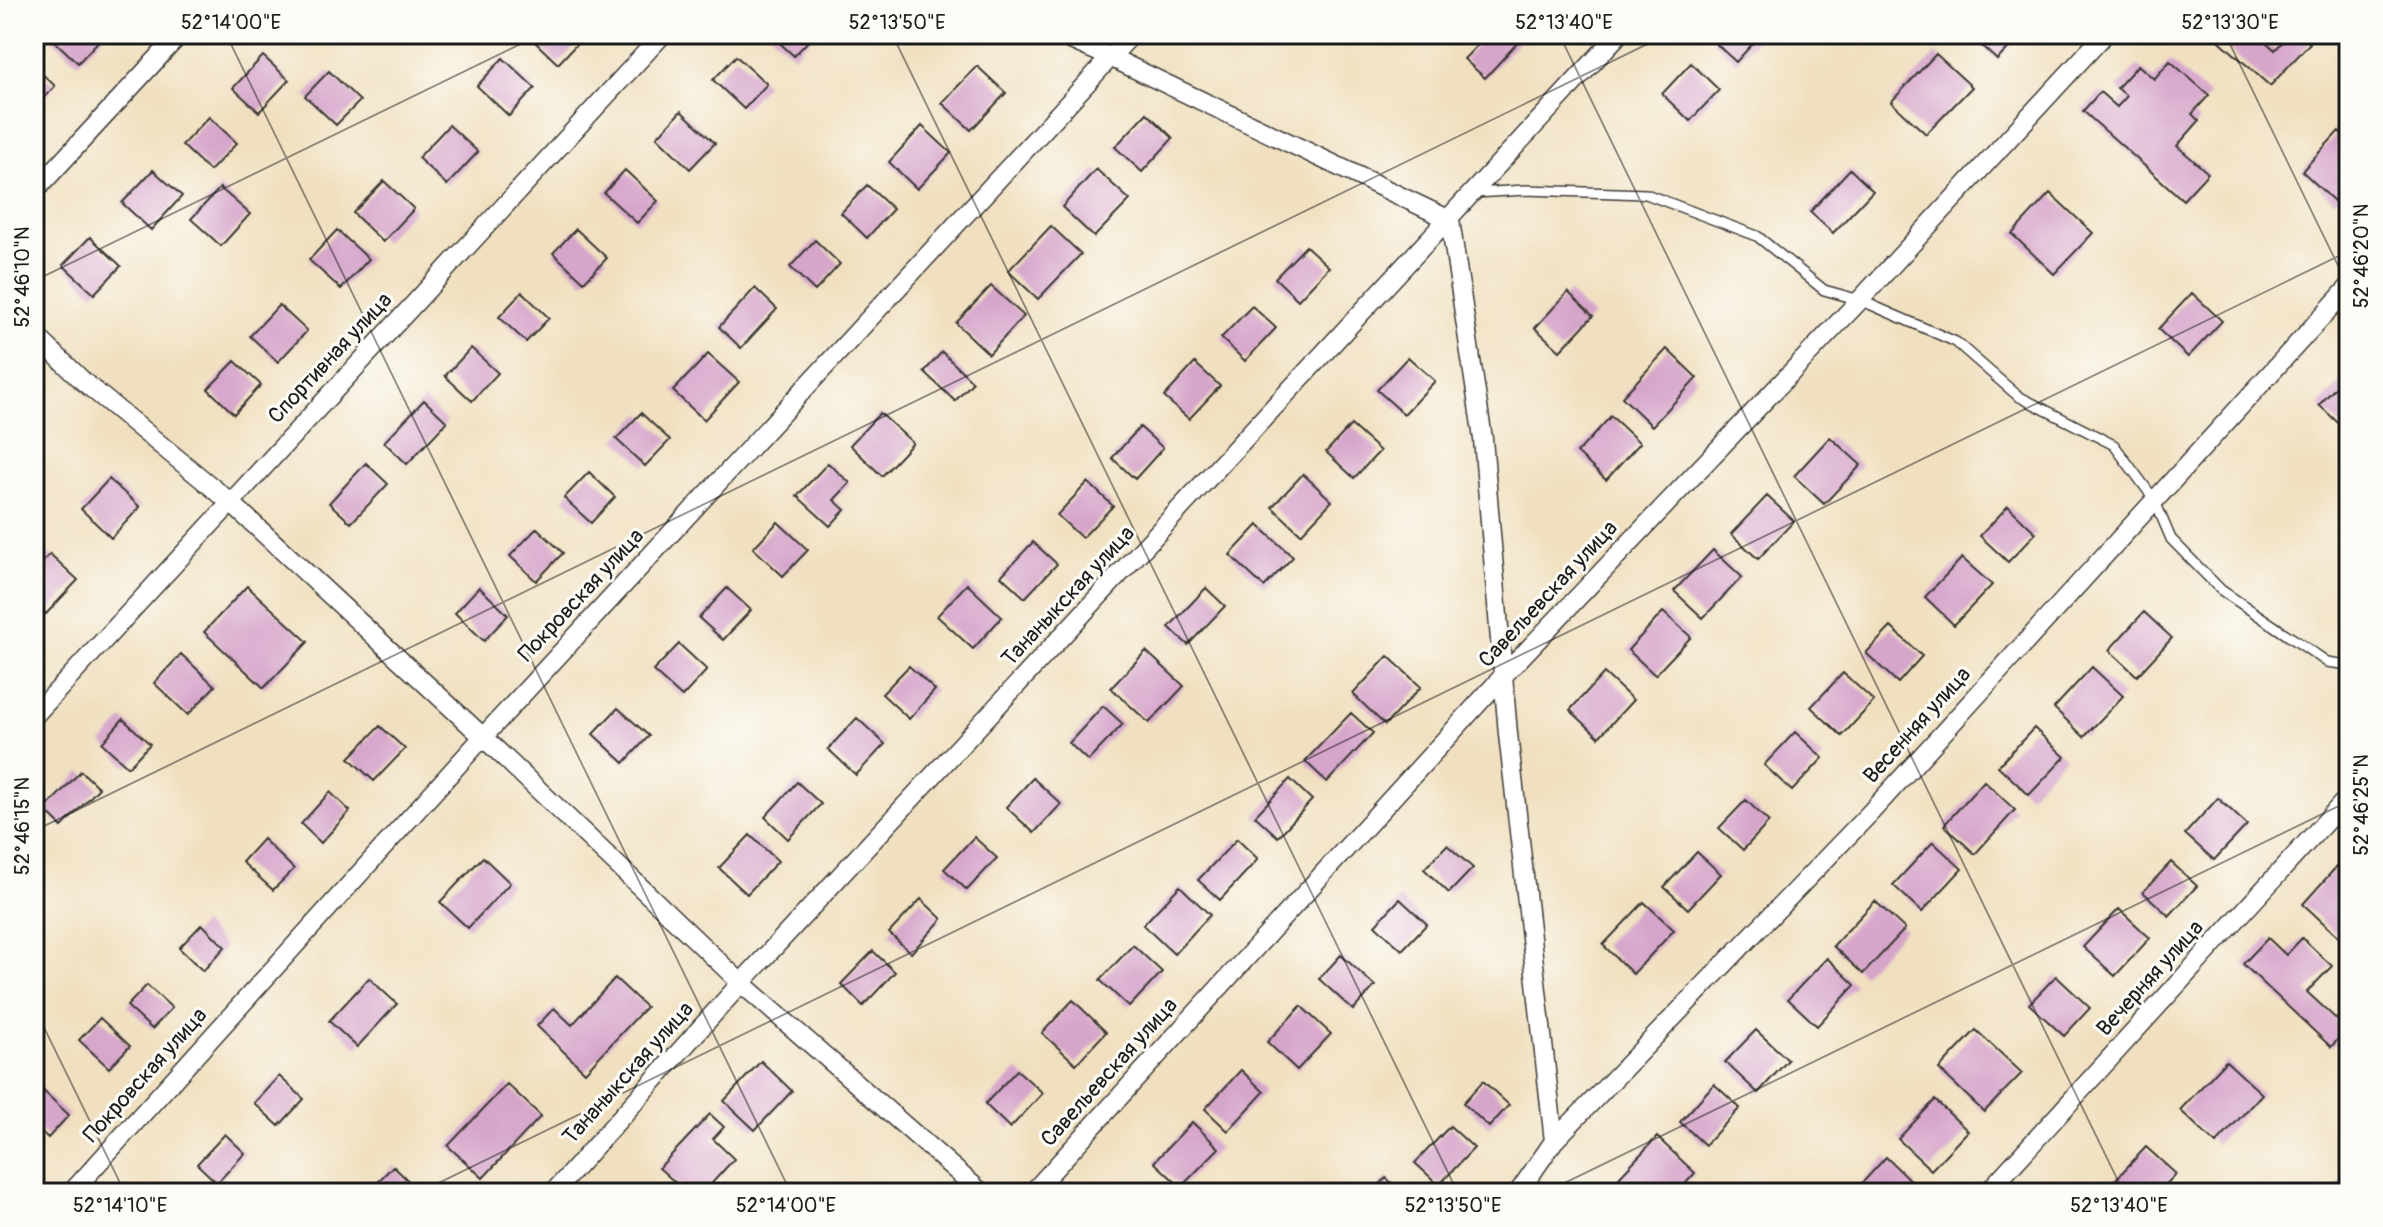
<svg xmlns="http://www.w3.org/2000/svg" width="2383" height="1227" viewBox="0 0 2383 1227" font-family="Pangolin,sans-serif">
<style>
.building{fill:#d6a5ca}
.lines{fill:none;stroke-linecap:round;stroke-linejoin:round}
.lane-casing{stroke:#3c3935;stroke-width:12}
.street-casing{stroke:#3c3935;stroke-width:21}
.lane{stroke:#fff;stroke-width:9}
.street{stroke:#fff;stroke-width:18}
.ticks{fill:none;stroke:#1c1c1c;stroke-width:2;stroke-opacity:0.45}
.labels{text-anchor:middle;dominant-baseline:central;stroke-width:6;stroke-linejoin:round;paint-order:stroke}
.street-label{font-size:22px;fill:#1c1c1c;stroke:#fdfcf7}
.neatline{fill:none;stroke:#1c1c1c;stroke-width:3}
.ticks-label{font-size:20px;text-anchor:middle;fill:#1c1c1c}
</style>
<rect width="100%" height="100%" fill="#fdfcf7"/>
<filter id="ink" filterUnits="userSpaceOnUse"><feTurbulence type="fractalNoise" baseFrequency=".0125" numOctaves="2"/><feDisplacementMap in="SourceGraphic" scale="16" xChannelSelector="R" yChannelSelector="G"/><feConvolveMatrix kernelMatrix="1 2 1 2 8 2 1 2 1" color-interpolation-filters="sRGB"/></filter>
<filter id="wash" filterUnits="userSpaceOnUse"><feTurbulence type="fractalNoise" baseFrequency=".006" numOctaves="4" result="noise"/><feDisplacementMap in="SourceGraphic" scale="32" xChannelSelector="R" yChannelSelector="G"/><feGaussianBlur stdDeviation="1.8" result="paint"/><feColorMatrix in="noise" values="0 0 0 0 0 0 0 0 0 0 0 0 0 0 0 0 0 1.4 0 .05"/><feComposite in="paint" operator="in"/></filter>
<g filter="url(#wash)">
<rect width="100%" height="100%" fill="#f0e0c0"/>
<g id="blocks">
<path class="building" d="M 47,34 L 105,34 L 78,63 Z
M 543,34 L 586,34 L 558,64 L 535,42 Z
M 770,34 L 815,34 L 794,56 Z
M 1488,34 L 1516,34 L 1521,39 L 1485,78 L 1464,59 Z
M 1718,34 L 1751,34 L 1757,39 L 1736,62 L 1712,40 Z
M 1973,34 L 2022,34 L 1997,60 L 1971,36 Z
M 2212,34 L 2276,34 L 2267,43 L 2275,50 L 2290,34 L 2300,34 L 2310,43 L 2270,86 Z
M 1936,54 L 1972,87 L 1926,134 L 1891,102 Z
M 263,56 L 289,80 L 259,112 L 233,88 Z
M 736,56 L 767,84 L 744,109 L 713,80 Z
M 503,58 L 535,88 L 509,116 L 477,86 Z
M 2170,61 L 2209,95 L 2192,114 L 2199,121 L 2177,146 L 2208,173 L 2183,200 L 2083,111 L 2100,92 L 2117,107 L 2127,96 L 2117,88 L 2138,65 L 2154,79 Z
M 1691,63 L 1719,90 L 1690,121 L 1662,94 Z
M 34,66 L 55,86 L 34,108 Z
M 977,66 L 1006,93 L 971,130 L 942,103 Z
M 329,71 L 360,101 L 336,125 L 305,96 Z
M 681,111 L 715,143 L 690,169 L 657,137 Z
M 1147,113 L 1173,138 L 1142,172 L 1115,147 Z
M 209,117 L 237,143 L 210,171 L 182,145 Z
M 449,125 L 478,152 L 447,185 L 418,158 Z
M 922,126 L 951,153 L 917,189 L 889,162 Z
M 2339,131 L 2349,141 L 2349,186 L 2334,201 L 2302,171 Z
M 1096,169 L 1130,200 L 1094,237 L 1062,207 Z
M 1850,169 L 1873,191 L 1833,233 L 1810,212 Z
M 153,170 L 182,196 L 151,230 L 122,203 Z
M 625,170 L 658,201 L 637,223 L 604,193 Z
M 384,181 L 414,209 L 383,242 L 353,213 Z
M 867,185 L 893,209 L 867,238 L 841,213 Z
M 220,188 L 250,214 L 221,246 L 191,219 Z
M 2050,193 L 2093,233 L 2054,274 L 2012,234 Z
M 1051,226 L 1081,254 L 1038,299 L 1008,271 Z
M 576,229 L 607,258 L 584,282 L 553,253 Z
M 337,230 L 369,259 L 341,289 L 309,260 Z
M 90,237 L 121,266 L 94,294 L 63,265 Z
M 815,240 L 840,264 L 815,291 L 790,267 Z
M 1306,246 L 1329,267 L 1298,300 L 1275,278 Z
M 991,286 L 1024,316 L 989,354 L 956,323 Z
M 755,288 L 777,309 L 741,348 L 719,327 Z
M 522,292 L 549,318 L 526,342 L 499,317 Z
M 1568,292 L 1593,316 L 1560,351 L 1535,328 Z
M 2192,293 L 2222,321 L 2188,357 L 2158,329 Z
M 279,305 L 307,331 L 278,362 L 250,336 Z
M 1252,306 L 1276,328 L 1245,361 L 1221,338 Z
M 471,348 L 498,373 L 472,401 L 445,376 Z
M 1667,349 L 1697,378 L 1652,426 L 1622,397 Z
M 942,352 L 973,382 L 955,401 L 924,372 Z
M 708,354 L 739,382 L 704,420 L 673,391 Z
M 1408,357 L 1435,381 L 1404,414 L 1377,390 Z
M 235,361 L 261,385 L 234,414 L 208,389 Z
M 1195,363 L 1220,386 L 1189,419 L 1164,397 Z
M 2349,373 L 2349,433 L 2319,405 Z
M 424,400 L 447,422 L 407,464 L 384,442 Z
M 641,413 L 670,440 L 645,466 L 616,439 Z
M 880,413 L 913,443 L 882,476 L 850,445 Z
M 1611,416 L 1640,443 L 1606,480 L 1577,453 Z
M 1351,425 L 1380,451 L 1354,478 L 1326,452 Z
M 1140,427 L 1163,448 L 1135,479 L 1112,458 Z
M 1830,437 L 1861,465 L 1824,504 L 1794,476 Z
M 366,463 L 388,484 L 351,523 L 329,503 Z
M 828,463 L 850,483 L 834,500 L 845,510 L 830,526 L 797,496 Z
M 589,472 L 615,497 L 591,523 L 564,498 Z
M 1303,474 L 1332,501 L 1301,534 L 1272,507 Z
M 109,479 L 140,507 L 111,538 L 81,509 Z
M 1088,482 L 1113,506 L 1082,538 L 1057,515 Z
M 1767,496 L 1794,521 L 1758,559 L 1731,534 Z
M 2008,506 L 2036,533 L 2008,562 L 1980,536 Z
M 778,522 L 808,550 L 783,576 L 753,548 Z
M 1258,525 L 1293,557 L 1264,587 L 1230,555 Z
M 537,528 L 563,553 L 536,581 L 510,556 Z
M 1033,542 L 1057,564 L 1025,598 L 1001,576 Z
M 1713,550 L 1742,577 L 1703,618 L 1674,591 Z
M 50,554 L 78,580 L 46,614 L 34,602 L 34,571 Z
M 1962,558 L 1992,585 L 1954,625 L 1925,597 Z
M 967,584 L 1002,617 L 973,649 L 937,616 Z
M 247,586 L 308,642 L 264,688 L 204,632 Z
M 479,587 L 508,615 L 484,641 L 455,613 Z
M 727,588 L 751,610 L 723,640 L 699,618 Z
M 1206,588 L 1225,606 L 1188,645 L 1169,627 Z
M 1663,612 L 1691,637 L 1655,675 L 1628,650 Z
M 2144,612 L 2172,638 L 2137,676 L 2109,650 Z
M 1891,627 L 1922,656 L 1898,683 L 1866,653 Z
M 679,644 L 707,670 L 682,697 L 653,671 Z
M 1146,651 L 1184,686 L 1149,723 L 1111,688 Z
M 181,654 L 215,686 L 188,715 L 154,683 Z
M 1388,656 L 1421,687 L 1385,725 L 1353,694 Z
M 909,666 L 935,690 L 909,719 L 882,694 Z
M 2092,667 L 2123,696 L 2084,737 L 2054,708 Z
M 1604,673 L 1633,700 L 1599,737 L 1570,710 Z
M 1843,673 L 1874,701 L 1842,736 L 1811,707 Z
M 1103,706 L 1123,724 L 1088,761 L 1069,743 Z
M 618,708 L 649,736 L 624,763 L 593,734 Z
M 1351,713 L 1373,733 L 1327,782 L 1305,761 Z
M 857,718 L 885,744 L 856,775 L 828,749 Z
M 123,719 L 150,744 L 128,767 L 102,743 Z
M 380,726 L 405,749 L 374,781 L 349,758 Z
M 2034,728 L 2065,757 L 2029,795 L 1998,766 Z
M 1795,732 L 1823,758 L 1792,791 L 1764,765 Z
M 81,771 L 99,788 L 62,827 L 44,810 Z
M 1033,778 L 1061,804 L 1034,833 L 1006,807 Z
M 1290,779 L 1312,800 L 1278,837 L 1255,816 Z
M 1984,781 L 2015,810 L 1975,854 L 1944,825 Z
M 797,782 L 821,804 L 788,839 L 765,817 Z
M 330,792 L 350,811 L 321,843 L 301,824 Z
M 2218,798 L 2247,825 L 2214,860 L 2185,834 Z
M 1746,800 L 1769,822 L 1743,850 L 1719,828 Z
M 750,835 L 778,861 L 747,894 L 719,868 Z
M 974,837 L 997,858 L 967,890 L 944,869 Z
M 263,839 L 294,869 L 273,890 L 242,862 Z
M 1237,839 L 1258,859 L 1220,900 L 1198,880 Z
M 1933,842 L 1962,869 L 1922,912 L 1893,885 Z
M 1447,845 L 1473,868 L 1449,893 L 1424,869 Z
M 1697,852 L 1721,874 L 1688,909 L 1664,887 Z
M 483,857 L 510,883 L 468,928 L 440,902 Z
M 2171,862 L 2197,886 L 2169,916 L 2143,892 Z
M 2338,865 L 2349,875 L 2349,937 L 2344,942 L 2303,904 Z
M 1180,886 L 1210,915 L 1174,954 L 1143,925 Z
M 921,899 L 942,919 L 911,953 L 889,933 Z
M 1400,899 L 1427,924 L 1402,950 L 1375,925 Z
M 1875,901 L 1905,929 L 1863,974 L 1833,946 Z
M 1644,902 L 1674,930 L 1633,974 L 1603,945 Z
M 2119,909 L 2150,938 L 2115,976 L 2083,947 Z
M 202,924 L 225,947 L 203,971 L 179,948 Z
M 2268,938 L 2286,955 L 2302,938 L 2332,966 L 2307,992 L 2347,1029 L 2331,1047 L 2243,964 Z
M 1133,945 L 1162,972 L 1129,1007 L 1100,980 Z
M 873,951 L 895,972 L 863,1006 L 841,984 Z
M 1341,955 L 1375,986 L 1353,1010 L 1319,979 Z
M 1827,958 L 1855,985 L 1817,1026 L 1788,999 Z
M 2056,976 L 2090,1008 L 2064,1036 L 2029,1004 Z
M 369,978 L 397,1004 L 357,1047 L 329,1021 Z
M 615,978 L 646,1007 L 585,1072 L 537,1026 L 554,1008 L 572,1025 Z
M 147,985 L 172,1008 L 152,1029 L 127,1006 Z
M 1073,1000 L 1106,1032 L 1076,1064 L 1042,1033 Z
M 1301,1006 L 1331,1034 L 1297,1070 L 1267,1042 Z
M 100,1018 L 130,1046 L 109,1068 L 79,1040 Z
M 1756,1030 L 1788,1060 L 1758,1093 L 1725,1062 Z
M 1976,1030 L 2022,1073 L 1984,1112 L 1939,1069 Z
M 761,1061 L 792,1091 L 755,1130 L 724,1101 Z
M 2226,1061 L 2262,1094 L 2216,1144 L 2180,1110 Z
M 1017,1070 L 1043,1093 L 1010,1128 L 985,1104 Z
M 1241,1070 L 1264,1092 L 1228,1131 L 1205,1109 Z
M 279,1076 L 304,1099 L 279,1126 L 254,1103 Z
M 1483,1081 L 1509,1105 L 1489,1127 L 1463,1103 Z
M 507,1084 L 541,1116 L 483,1178 L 448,1146 Z
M 1714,1084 L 1740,1108 L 1705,1145 L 1680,1122 Z
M 37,1085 L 69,1115 L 48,1138 L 34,1125 L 34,1088 Z
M 1935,1100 L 1968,1131 L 1931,1170 L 1898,1139 Z
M 710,1114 L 724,1127 L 713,1139 L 734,1159 L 703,1193 L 687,1193 L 659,1168 Z
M 1192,1122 L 1219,1148 L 1181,1187 L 1154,1162 Z
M 1450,1126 L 1474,1148 L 1439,1185 L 1415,1163 Z
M 225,1134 L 245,1153 L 217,1183 L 197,1164 Z
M 1657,1137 L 1695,1173 L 1677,1193 L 1636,1193 L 1619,1177 Z
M 2146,1147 L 2176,1174 L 2158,1193 L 2103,1193 Z
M 1886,1157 L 1916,1186 L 1910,1193 L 1853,1193 Z
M 393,1166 L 421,1193 L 367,1193 Z
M 2349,1174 L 2349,1193 L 2331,1193 Z
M 1386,1178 L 1402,1193 L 1372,1193 Z"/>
</g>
</g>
<g filter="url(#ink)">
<use href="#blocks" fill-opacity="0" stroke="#3c3935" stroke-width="2"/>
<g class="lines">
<g class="lane-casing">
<path id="lane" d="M 1475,193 L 1526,190 L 1646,194 L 1757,236 L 1824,290 L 1860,300 L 1956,342 L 2018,396 L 2114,445 L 2154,499 L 2171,539 L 2221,590 L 2327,662 L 2349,665"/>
</g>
<g class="street-casing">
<path id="street" d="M 1057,34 L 1110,57 L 1450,220 L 1483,439 L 1508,734 L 1554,1141
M 34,192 L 180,34
M 34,334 L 84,382 L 230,502 L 483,737 L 741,983 L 982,1193
M 34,716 L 663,34
M 71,1193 L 483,737 L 1132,34
M 553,1193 L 741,983 L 1619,34
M 1032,1193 L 1504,675 L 1860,300 L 2105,34
M 1518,1193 L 1554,1141 L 1870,813 L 2349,287
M 1987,1193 L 2349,796"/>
</g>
<use href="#lane" class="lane"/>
<use href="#street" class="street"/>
</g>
</g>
<path class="ticks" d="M 226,34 L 791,1193M 892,34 L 1458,1193M 1559,34 L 2124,1193M 2225,34 L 2349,288M 34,281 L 541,34M 34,831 L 1668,34M 34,1007 L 125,1193M 418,1193 L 2349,251M 1544,1193 L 2349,801"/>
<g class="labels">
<g class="street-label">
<text transform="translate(330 358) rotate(-47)">Спортивная улица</text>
<text transform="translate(1548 594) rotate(-47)">Савельевская улица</text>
<text transform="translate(581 595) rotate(-47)">Покровская улица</text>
<text transform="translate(1068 596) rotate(-47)">Тананыкская улица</text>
<text transform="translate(1917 725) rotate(-48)">Весенняя улица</text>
<text transform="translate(2150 978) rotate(-48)">Вечерняя улица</text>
<text transform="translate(1109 1072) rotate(-48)">Савельевская улица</text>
<text transform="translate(628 1073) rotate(-48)">Тананыкская улица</text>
<text transform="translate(145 1075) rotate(-48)">Покровская улица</text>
</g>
</g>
<rect width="2383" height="1227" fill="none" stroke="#fdfcf7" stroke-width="88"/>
<rect x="44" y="44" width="2295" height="1139" class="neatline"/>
<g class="ticks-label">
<text x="231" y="29">52°14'00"E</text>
<text x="897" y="29">52°13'50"E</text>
<text x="1564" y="29">52°13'40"E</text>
<text x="2230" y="29">52°13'30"E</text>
<text transform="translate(2361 256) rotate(-90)" y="7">52°46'20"N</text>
<text transform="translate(22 277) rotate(-90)" y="7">52°46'10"N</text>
<text transform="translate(2361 805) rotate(-90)" y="7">52°46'25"N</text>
<text transform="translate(22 826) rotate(-90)" y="7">52°46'15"N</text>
<text x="120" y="1212">52°14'10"E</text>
<text x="786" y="1212">52°14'00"E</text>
<text x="1453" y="1212">52°13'50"E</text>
<text x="2119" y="1212">52°13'40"E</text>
</g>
</svg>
